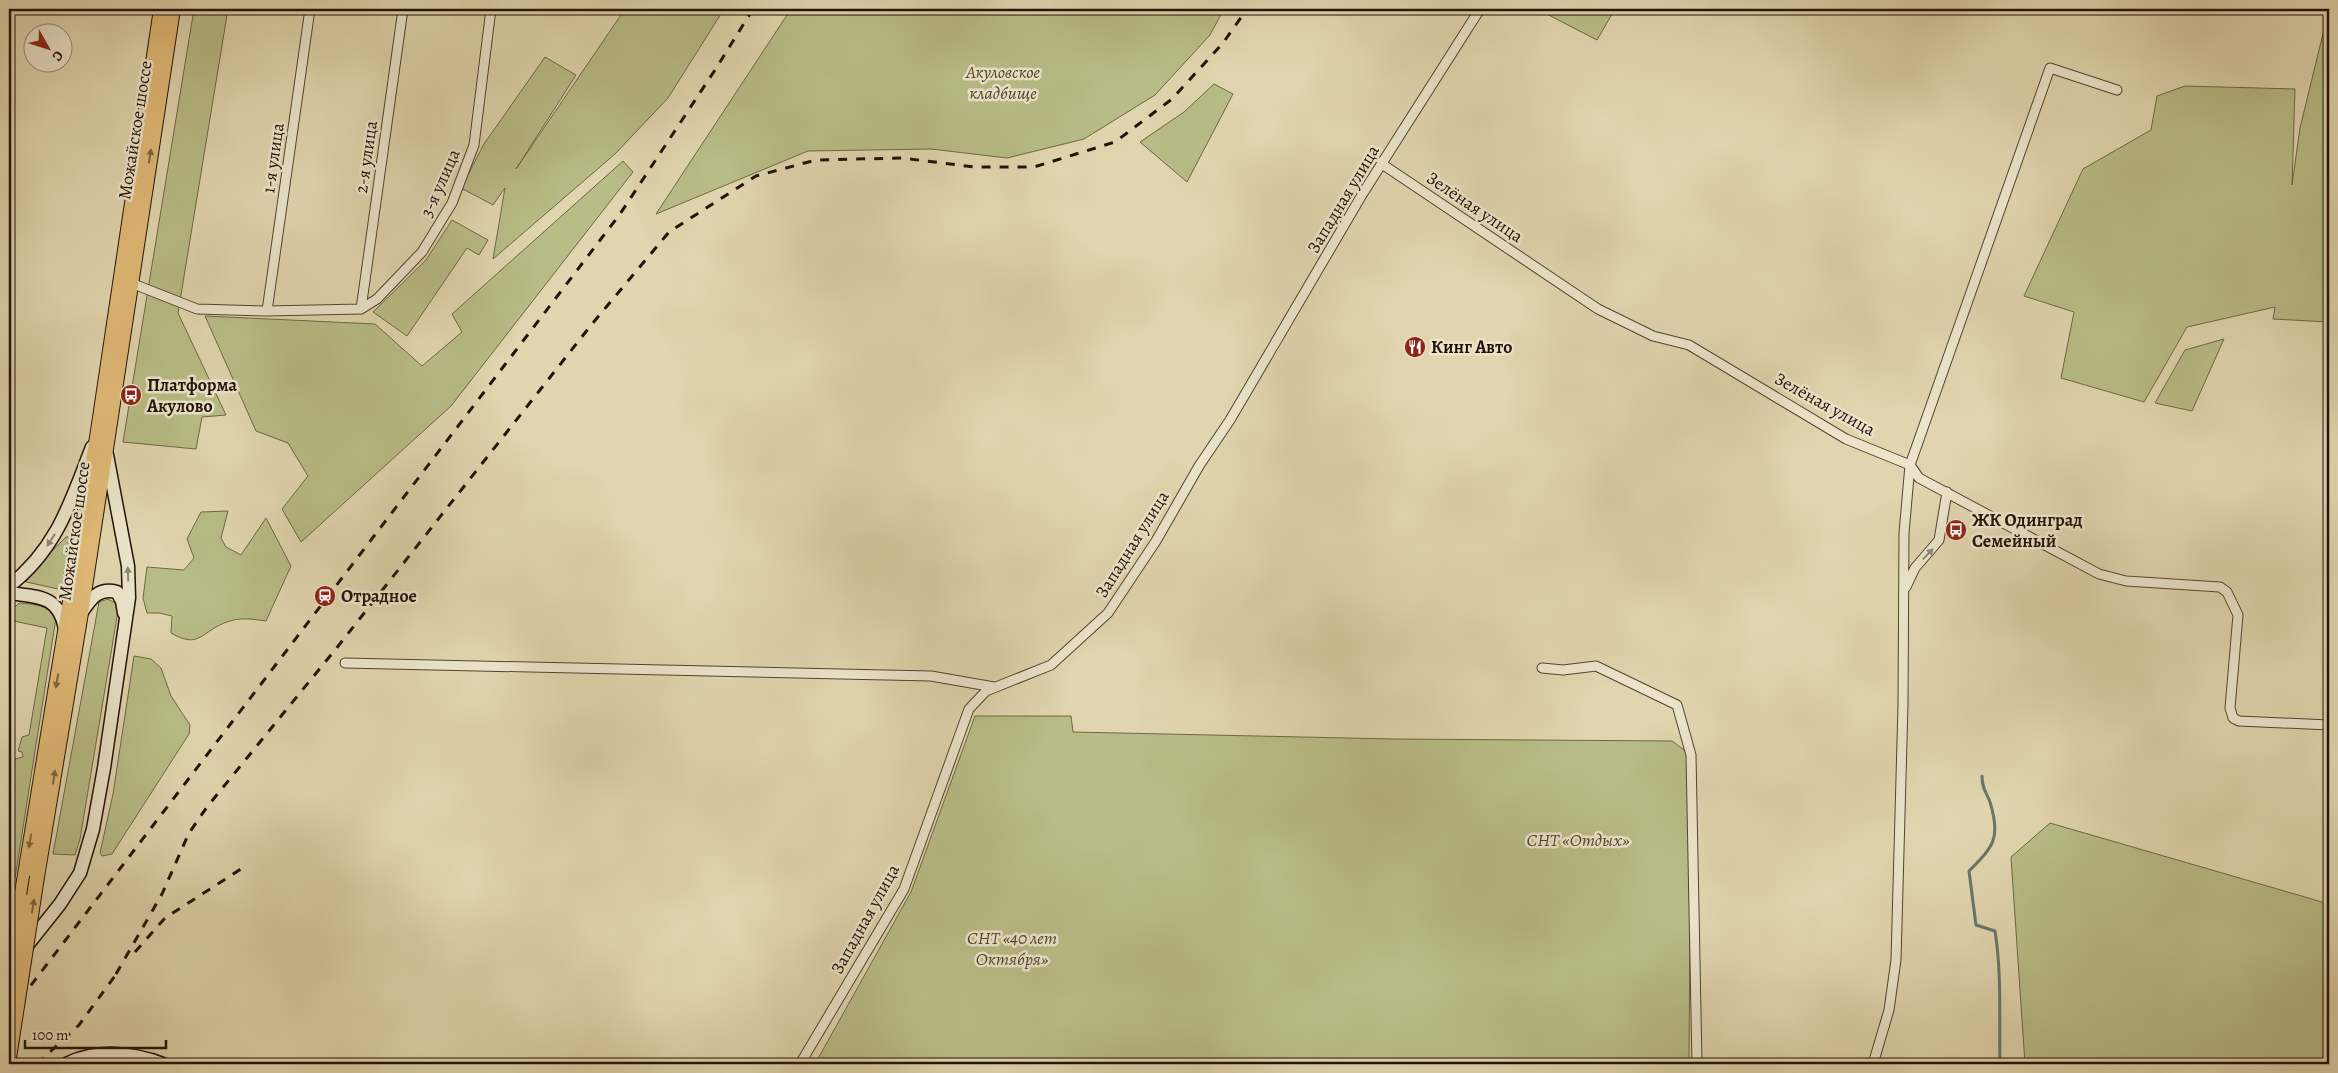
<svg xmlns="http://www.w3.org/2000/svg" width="2338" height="1073" viewBox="0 0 2338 1073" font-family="Alegreya,serif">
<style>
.green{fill:#b8bc86;stroke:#6e6747}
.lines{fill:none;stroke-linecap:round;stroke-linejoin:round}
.stream{stroke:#67766d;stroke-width:3}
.street-casing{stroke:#524332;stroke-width:11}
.secondary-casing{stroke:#231208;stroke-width:15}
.primary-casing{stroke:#231208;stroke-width:16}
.street{stroke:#ebe4ca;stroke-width:9}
.secondary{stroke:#ebe4ca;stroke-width:12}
.primary{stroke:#e0ba77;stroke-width:14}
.rail{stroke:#231208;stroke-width:3;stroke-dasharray:9 9;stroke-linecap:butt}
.primary-bridge-casing{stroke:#231208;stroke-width:16;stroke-linecap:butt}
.primary-bridge{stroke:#e0ba77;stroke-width:14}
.oneway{fill:#826640}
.oneway2{fill:#918673}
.labels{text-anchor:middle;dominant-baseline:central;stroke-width:5;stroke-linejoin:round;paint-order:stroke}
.park-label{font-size:18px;font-style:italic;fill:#50452e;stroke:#ebe4ca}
.street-label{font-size:18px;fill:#231208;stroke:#ebe4ca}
.poi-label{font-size:18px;font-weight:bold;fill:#231208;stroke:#ebe4ca;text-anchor:start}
</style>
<rect width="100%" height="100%" fill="#e0d5ae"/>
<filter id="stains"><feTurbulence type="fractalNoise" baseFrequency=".004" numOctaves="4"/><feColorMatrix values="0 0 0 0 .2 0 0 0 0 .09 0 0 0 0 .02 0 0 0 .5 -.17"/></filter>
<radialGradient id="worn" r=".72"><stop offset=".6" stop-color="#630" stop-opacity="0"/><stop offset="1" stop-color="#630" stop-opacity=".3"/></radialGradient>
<path class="green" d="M 194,9 L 228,9 L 178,313 L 226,415 L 202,417 L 196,449 L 123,442 Z
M 625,9 L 724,9 L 668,98 L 615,154 L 493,259 L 505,188 L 493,205 L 461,188 L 484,144 L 545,57 L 576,75 L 516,169 Z
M 791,9 L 1224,9 L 1210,35 L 1155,95 L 1084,139 L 1007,158 L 931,149 L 808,151 L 656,214 Z
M 1537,9 L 1615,9 L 1597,40 Z
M 2329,9 L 2329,322 L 2273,319 L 2275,307 L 2187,327 L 2144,402 L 2061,378 L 2074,312 L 2024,296 L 2083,169 L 2151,130 L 2157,96 L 2185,86 L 2295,89 L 2292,185 L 2300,128 Z
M 1214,84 L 1233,94 L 1187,182 L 1140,142 L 1184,112 Z
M 623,161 L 633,172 L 451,406 L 301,542 L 282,509 L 308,476 L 288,443 L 256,431 L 205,316 L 375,324 L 422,366 L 462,332 L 452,314 Z
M 452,220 L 488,240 L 479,255 L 467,248 L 407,336 L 373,312 L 426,260 Z
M 2224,339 L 2192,411 L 2155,403 L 2185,350 Z
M 228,511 L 221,538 L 226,547 L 241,555 L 266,518 L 291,566 L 266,621 C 252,619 240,617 227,622 C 201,631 200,650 171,633 L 172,616 L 159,613 L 147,613 L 143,598 L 147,567 L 184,570 L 194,558 L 187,539 L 201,512 Z
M 66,537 L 69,537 L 62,588 L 58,589 L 22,581 Z
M 108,599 L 115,603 L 118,611 L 80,839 L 75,855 L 53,854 L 99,602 Z
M 19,603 C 33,604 49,605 56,618 L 10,910 L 9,803 L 15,788 L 12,779 L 15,759 L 23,757 L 22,752 L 18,751 L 22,737 L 29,735 L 47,628 L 9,620 L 12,610 Z
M 134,656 L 151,659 L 161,668 L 171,696 L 190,725 L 189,734 L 112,854 L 102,856 L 100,853 L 113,794 Z
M 975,716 L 1071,716 L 1073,732 L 1394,739 L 1672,741 L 1691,755 L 1689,1064 L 815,1064 L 911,892 Z
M 2050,823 L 2329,904 L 2329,1064 L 2025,1064 L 2011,857 Z"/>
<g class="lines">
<path class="stream" d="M 1982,776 C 1982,789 1986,791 1990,802 C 2001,838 1994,846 1969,871 L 1976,925 L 1995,931 C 2002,975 1999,1021 2000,1064"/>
<g class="street-casing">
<path id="street" d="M 1382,164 L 1598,309 L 1653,336 L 1689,345 L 1846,439 L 1910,465 L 2050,68 L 2117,90
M 131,283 L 197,309 L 267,311 L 361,309
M 361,309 L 377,299 L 422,252 L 452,203 L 474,145 L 491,9
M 361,309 L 403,9
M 267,311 L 310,9
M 1910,465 L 1919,478 L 2099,574 L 2126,581 L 2220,587 L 2227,592 L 2238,615 L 2230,708 L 2233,718 L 2239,721 L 2329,725
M 1906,587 L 1915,568 L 1939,540 L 1947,492
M 345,663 L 931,676 L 994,687
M 1542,668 L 1563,670 L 1596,666 L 1677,705 L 1691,755 L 1697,1064
M 800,1064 L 904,889 L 969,709 L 986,691 L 1051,665 L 1108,613 L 1156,541 L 1199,466 L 1230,420 L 1363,193 L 1480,9
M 1873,1064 L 1889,1010 L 1896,960 L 1903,705 L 1904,533 L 1910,465"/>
</g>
<g class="secondary-casing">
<path id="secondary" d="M 9,586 C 57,549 71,501 92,447
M 9,593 C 38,597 59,595 65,629
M 81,613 C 91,599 98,587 117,592 L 122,601 L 124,613
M 25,948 L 60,904 L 80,873 L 93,829 L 104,768 L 129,598 L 128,566 L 107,455
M 66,1064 C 96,1049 133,1052 163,1064"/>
</g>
<g class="primary-casing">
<path id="primary" d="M 37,877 L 81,613 L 173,9
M 21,899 L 98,431 L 161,9"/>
</g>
<use href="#street" class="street"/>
<use href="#secondary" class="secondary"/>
<use href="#primary" class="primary"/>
<path class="rail" d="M 135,952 L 165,918 L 244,867
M 116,974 L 162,894 L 189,833 L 207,807 L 339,645 L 592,324 L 669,232 L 756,176 L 816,160 L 902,158 L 974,167 L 1034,167 L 1115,142 L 1172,99 L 1223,43 L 1247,9
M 9,1014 L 620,214 L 715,70 L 753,9
M 37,1064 L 79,1025 L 120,969"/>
<g class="primary-bridge-casing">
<path id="primary-bridge" d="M 9,976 L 21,899
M 9,1058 L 37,877"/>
</g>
<use href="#primary-bridge" class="primary-bridge"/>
</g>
<defs><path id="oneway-solid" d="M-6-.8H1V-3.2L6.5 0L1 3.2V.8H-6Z" transform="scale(1.25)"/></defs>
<g class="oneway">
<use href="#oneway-solid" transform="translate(150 156) rotate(-81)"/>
<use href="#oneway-solid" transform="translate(57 681) rotate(100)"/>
<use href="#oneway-solid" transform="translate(54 777) rotate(-81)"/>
<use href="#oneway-solid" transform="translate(30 841) rotate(100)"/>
<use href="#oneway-solid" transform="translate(33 906) rotate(-81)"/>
</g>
<g class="oneway2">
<use href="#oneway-solid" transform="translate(51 540) rotate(123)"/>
<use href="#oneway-solid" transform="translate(1928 554) rotate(-46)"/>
<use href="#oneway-solid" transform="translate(128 574) rotate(-92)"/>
</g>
<defs>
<g id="restaurant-disc" transform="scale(1.125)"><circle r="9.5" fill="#8f2418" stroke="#ebe4ca"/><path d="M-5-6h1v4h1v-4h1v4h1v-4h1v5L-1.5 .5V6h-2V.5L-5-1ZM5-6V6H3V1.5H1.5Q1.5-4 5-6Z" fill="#fff"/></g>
<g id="bus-disc" transform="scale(1.125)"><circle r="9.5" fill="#8f2418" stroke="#ebe4ca"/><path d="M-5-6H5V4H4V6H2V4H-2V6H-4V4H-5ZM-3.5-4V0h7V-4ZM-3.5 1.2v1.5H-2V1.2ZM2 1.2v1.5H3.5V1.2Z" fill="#fff"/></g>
<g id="station-disc" transform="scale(1.125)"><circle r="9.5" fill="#8f2418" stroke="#ebe4ca"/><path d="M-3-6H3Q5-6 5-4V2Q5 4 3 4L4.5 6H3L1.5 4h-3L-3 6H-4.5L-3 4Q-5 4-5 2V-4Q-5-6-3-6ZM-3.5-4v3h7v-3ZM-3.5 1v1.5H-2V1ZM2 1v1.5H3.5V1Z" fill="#fff"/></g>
</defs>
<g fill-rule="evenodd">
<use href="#restaurant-disc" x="1415" y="347"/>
<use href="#bus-disc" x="131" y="395"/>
<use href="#bus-disc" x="1956" y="530"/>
<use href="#station-disc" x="325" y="596"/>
</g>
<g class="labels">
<g class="park-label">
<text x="1003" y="72">Акуловское<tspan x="1003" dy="21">кладбище</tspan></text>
<text x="1578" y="840">СНТ «Отдых»</text>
<text x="1012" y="938">СНТ «40 лет<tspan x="1012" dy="21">Октября»</tspan></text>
</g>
<g class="street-label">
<text transform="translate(135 130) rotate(-81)">Можайское шоссе</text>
<text transform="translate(366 157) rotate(-82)">2-я улица</text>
<text transform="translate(273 158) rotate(-82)">1-я улица</text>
<text transform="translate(440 183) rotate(-66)">3-я улица</text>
<text transform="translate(1343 199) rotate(-59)">Западная улица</text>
<text transform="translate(1475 207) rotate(34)">Зелёная улица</text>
<text transform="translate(1825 404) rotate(29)">Зелёная улица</text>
<text transform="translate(74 531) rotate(-82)">Можайское шоссе</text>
<text transform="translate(1132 544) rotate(-58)">Западная улица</text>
<text transform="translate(865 919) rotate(-61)">Западная улица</text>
</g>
<g class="poi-label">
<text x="1431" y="347">Кинг Авто</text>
<text x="147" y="385">Платформа<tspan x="147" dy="21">Акулово</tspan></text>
<text x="1972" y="520">ЖК Одинград<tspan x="1972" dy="21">Семейный</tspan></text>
<text x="341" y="596">Отрадное</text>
</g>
</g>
<rect width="2338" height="1073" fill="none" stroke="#e0d5ae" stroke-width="30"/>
<rect x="10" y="10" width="2318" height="1053" fill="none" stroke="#231208" stroke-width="2.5"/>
<rect x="15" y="15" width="2308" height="1043" fill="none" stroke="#231208"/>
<g transform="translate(48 48) rotate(129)"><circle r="24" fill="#ebe4ca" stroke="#9b907c"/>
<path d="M0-4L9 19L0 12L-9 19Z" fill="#8f2418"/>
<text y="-8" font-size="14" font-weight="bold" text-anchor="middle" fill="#231208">С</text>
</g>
<path d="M25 1040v8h141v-8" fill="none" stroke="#231208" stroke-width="2.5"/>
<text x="32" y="1040" font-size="15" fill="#231208" stroke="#ebe4ca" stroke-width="4" paint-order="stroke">100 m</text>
<rect width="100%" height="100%" filter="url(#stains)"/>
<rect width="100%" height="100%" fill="url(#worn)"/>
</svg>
